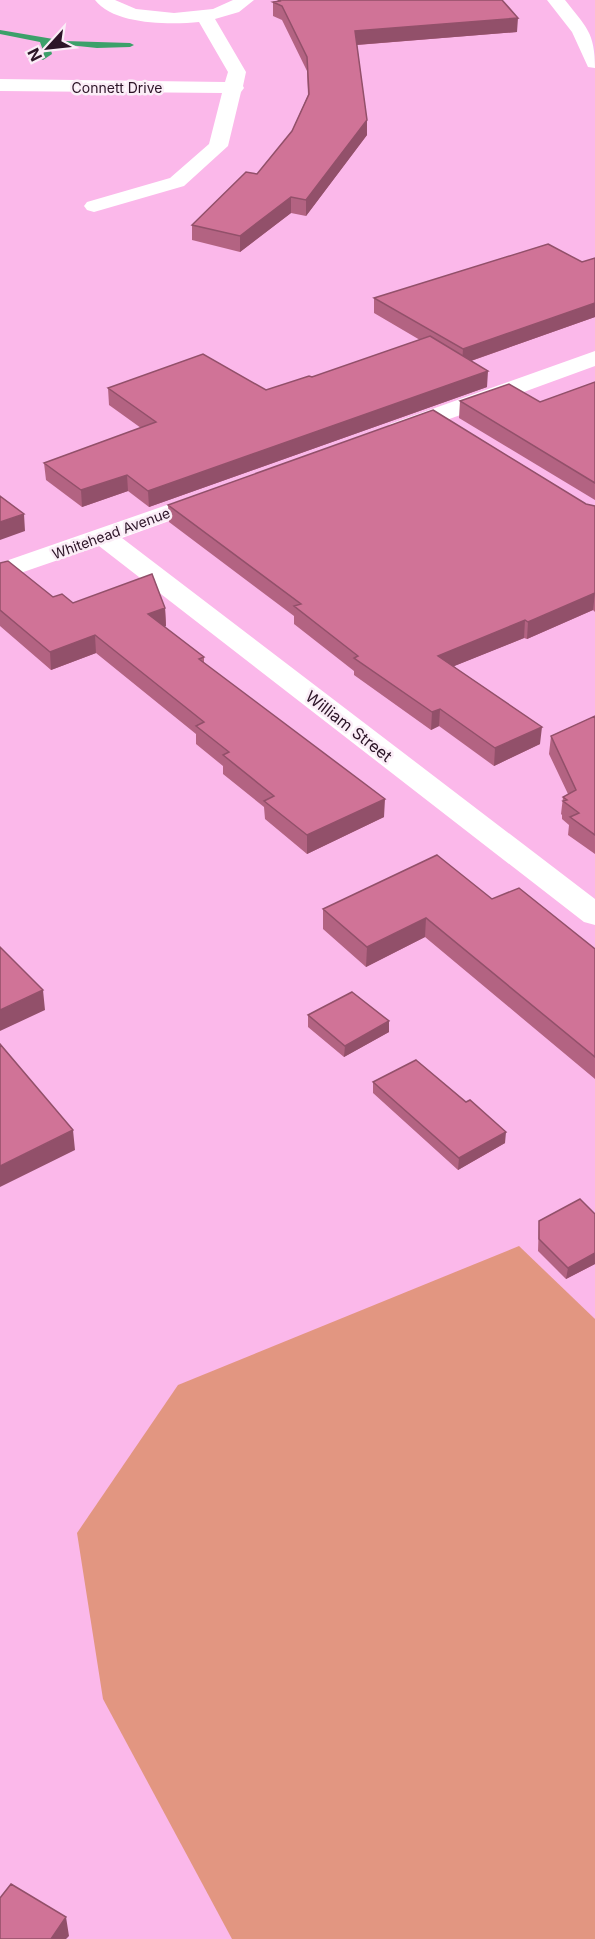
<svg xmlns="http://www.w3.org/2000/svg" width="595" height="1939" viewBox="0 0 595 1939" font-family="Inter,sans-serif">
<style>
.green{fill:#e29681}
.lines{fill:none;stroke-linecap:round;stroke-linejoin:round}
.stream{fill:#3ca06a;fill-rule:evenodd}
.minor{fill:#fff;fill-rule:evenodd}
.wall{fill:#b36382}
.shaded-wall{fill:#92506a}
.building{fill:#d07397;stroke:#92506a;stroke-width:1.5}
.labels{text-anchor:middle;dominant-baseline:central;stroke-width:5;stroke-linejoin:round;paint-order:stroke}
.far-street-label{font-size:14px;fill:#2c1427;stroke:#fbedf7}
.street-label{font-size:16px;fill:#2c1427;stroke:#fbedf7}
</style>
<rect width="100%" height="100%" fill="#fbb8ea"/>
<path class="green" d="M 519,1246 L 595,1319 L 595,1939 L 232,1939 L 103,1699 L 77,1533 L 178,1385 Z"/>
<g class="lines">
<path class="stream" d="M 0,30 L 65,41 L 130,43 L 134,45 L 130,47 L 97,48 L 49,43 L 52,54 L 43,60 L 39,58 L 44,53 L 40,42 L 0,34 Z"/>
<path class="minor" d="M 95,0 L 115,0 L 136,9 L 174,13 L 213,9 L 233,0 L 254,0 L 239,12 L 215,19 L 246,72 L 243,86 L 244,88 L 241,92 L 228,146 L 184,186 L 94,212 L 87,210 L 84,206 L 87,202 L 170,178 L 209,144 L 222,93 L 0,91 L 0,79 L 225,82 L 228,72 L 199,22 C 171,25 114,25 95,0 Z
M 547,0 L 565,0 C 586,27 595,32 595,68 L 588,67 L 572,32 Z
M 595,351 L 595,366 L 408,434 L 399,436 L 390,434 L 387,429 L 390,424 Z
M 210,490 L 219,493 L 223,498 L 219,503 L 122,538 L 595,899 L 595,925 L 584,922 L 99,546 L 0,580 L 0,563 Z"/>
</g>
<path class="wall" d="M 277,0 L 502,0 L 517,32 L 357,45 L 367,120 L 367,135 L 306,216 L 291,213 L 240,252 L 192,240 L 192,225 L 257,174 L 292,131 L 308,95 L 307,71 L 282,20 L 273,16 L 273,2 L 278,1 Z
M 595,258 L 595,317 L 471,361 L 487,387 L 149,507 L 128,491 L 82,507 L 46,480 L 44,463 L 141,428 L 109,405 L 108,388 L 266,390 L 312,377 L 420,340 L 374,313 L 374,298 L 582,262 Z
M 595,382 L 595,500 L 459,418 L 460,401 L 540,402 Z
M 586,504 L 595,506 L 595,612 L 593,610 L 527,639 L 524,638 L 454,666 L 540,744 L 494,766 L 439,726 L 431,730 L 354,675 L 354,671 L 294,624 L 294,616 L 169,522 L 168,505 Z
M 0,563 L 53,597 L 73,603 L 165,608 L 166,626 L 164,627 L 204,657 L 204,663 L 384,817 L 307,854 L 265,819 L 264,807 L 223,774 L 223,766 L 196,744 L 196,734 L 96,653 L 51,670 L 0,626 Z
M 595,716 L 595,854 L 568,835 L 569,825 L 562,819 L 562,815 L 561,814 L 563,797 L 568,794 L 549,754 L 551,736 Z
M 492,899 L 595,949 L 595,1079 L 425,937 L 366,967 L 323,929 L 323,909 Z
M 308,1015 L 389,1032 L 344,1057 L 308,1027 Z
M 373,1082 L 505,1143 L 458,1170 L 373,1093 Z
M 595,1214 L 595,1264 L 566,1279 L 538,1251 L 539,1221 Z"/>
<path class="shaded-wall" d="M 518,18 L 517,32 L 355,45 L 355,31 Z
M 367,120 L 367,135 L 306,216 L 306,200 Z
M 291,197 L 291,213 L 240,252 L 240,236 Z
M 595,303 L 595,317 L 462,364 L 463,349 Z
M 488,371 L 487,387 L 149,507 L 148,491 Z
M 127,475 L 128,491 L 82,507 L 81,490 Z
M 24,514 L 25,531 L 0,540 L 0,522 Z
M 595,593 L 593,610 L 527,639 L 528,622 Z
M 165,608 L 166,626 L 149,632 L 148,614 Z
M 525,620 L 524,638 L 437,673 L 438,656 Z
M 95,635 L 96,653 L 51,670 L 50,652 Z
M 440,709 L 439,726 L 431,730 L 432,712 Z
M 542,727 L 540,744 L 494,766 L 495,748 Z
M 385,799 L 384,817 L 307,854 L 307,835 Z
M 426,918 L 425,937 L 366,967 L 367,947 Z
M 43,990 L 45,1010 L 0,1031 L 0,1010 Z
M 389,1021 L 389,1032 L 344,1057 L 345,1046 Z
M 73,1130 L 75,1150 L 0,1187 L 0,1166 Z
M 506,1132 L 505,1143 L 458,1170 L 459,1158 Z
M 595,1253 L 595,1264 L 566,1279 L 568,1268 Z
M 66,1917 L 69,1936 L 66,1939 L 51,1939 Z"/>
<path class="building" d="M 279,0 L 502,0 L 518,18 L 355,31 L 367,120 L 306,200 L 291,197 L 240,236 L 192,225 L 246,172 L 257,174 L 292,131 L 309,94 L 307,57 L 282,6 L 273,2 L 280,1 Z
M 548,244 L 582,262 L 595,258 L 595,303 L 463,349 L 374,298 Z
M 430,336 L 488,371 L 148,491 L 127,475 L 81,490 L 44,463 L 156,422 L 108,388 L 203,354 L 266,390 L 309,376 L 312,377 Z
M 595,382 L 595,483 L 460,401 L 509,384 L 540,402 Z
M 433,410 L 586,504 L 595,506 L 595,593 L 528,622 L 525,620 L 438,656 L 542,727 L 495,748 L 440,709 L 432,712 L 354,658 L 358,656 L 294,606 L 301,604 L 168,505 Z
M 0,496 L 24,514 L 0,522 Z
M 8,561 L 53,597 L 62,594 L 73,603 L 152,574 L 165,608 L 148,614 L 204,657 L 199,659 L 385,799 L 307,835 L 264,801 L 274,796 L 223,755 L 229,752 L 196,726 L 204,722 L 95,635 L 50,652 L 0,610 L 0,563 Z
M 595,716 L 595,835 L 570,817 L 579,813 L 563,801 L 567,800 L 563,797 L 576,790 L 551,736 Z
M 437,855 L 492,899 L 519,888 L 595,949 L 595,1057 L 426,918 L 367,947 L 323,909 Z
M 0,947 L 43,990 L 0,1010 Z
M 352,992 L 389,1021 L 345,1046 L 308,1015 Z
M 0,1044 L 73,1130 L 0,1166 Z
M 416,1060 L 466,1102 L 470,1100 L 506,1132 L 459,1158 L 373,1082 Z
M 580,1199 L 595,1214 L 595,1253 L 568,1268 L 539,1239 L 539,1221 Z
M 11,1884 L 66,1917 L 51,1939 L 0,1939 L 0,1898 Z"/>
<g class="labels">
<g class="far-street-label">
<text x="117" y="87">Connett Drive</text>
<text transform="translate(111 533) rotate(-20)">Whitehead Avenue</text>
</g>
<g class="street-label">
<text transform="translate(349 726) rotate(38)">William Street</text>
</g>
</g>
<g transform="translate(48 48) rotate(243)" stroke="#fbedf7" stroke-width="4.5" paint-order="stroke">
<path d="M0-4.5L10 22L0 15L-10 22Z" fill="#2c1427"/>
<text y="-9" font-size="16" font-weight="bold" text-anchor="middle" fill="#2c1427">N</text>
</g>
</svg>
